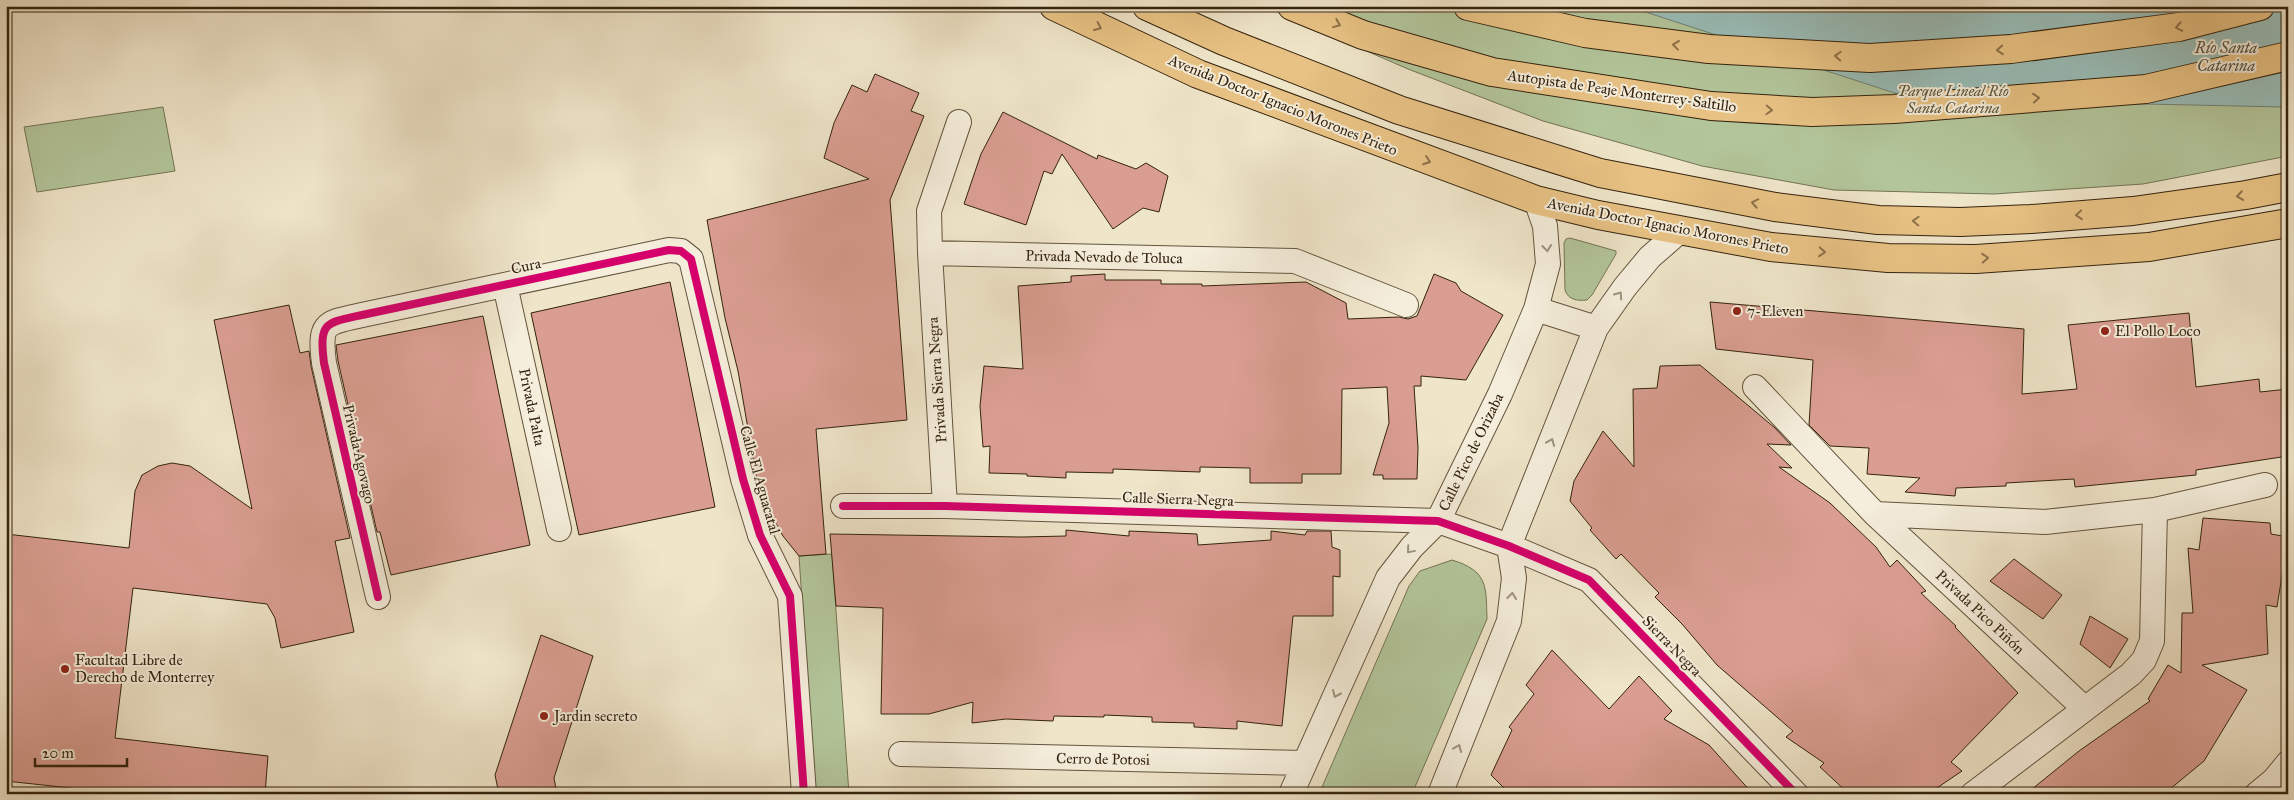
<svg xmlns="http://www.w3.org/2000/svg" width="2294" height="800" viewBox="0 0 2294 800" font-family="'IM FELL Great Primer',serif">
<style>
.green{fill:#b3c69b;stroke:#747454}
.water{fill:#9abfba;stroke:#718175}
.building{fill:#da9e91;stroke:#34230e}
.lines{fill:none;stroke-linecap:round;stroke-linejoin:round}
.street-casing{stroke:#63543d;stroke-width:26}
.primary-casing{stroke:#34230e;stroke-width:30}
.highway-casing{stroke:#34230e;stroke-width:30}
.street{stroke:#f5eedc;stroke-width:24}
.primary{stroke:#e8c284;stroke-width:28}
.highway{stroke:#e8c284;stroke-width:28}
.cycleway-casing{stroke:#f5eedc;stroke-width:11}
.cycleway{stroke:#d6006c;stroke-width:8}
.oneway{stroke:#8e7249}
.oneway2{stroke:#9e937f}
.poi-dot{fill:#8f2418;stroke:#f5eedc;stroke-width:2}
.labels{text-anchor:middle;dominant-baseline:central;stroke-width:4;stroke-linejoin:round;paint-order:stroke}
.street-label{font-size:15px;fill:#34230e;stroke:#f5eedc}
.park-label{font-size:15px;font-style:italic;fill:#5a5438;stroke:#f5eedc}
.poi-label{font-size:15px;fill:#34230e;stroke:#f5eedc;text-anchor:start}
.water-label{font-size:16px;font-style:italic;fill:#535242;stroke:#f5eedc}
</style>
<rect width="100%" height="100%" fill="#efe5c9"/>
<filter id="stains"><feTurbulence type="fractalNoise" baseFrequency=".004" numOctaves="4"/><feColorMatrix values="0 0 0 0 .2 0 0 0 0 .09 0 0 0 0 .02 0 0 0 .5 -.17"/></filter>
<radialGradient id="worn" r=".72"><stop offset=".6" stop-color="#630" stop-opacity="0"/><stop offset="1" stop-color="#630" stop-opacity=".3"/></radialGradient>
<path class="green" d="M 1263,6 L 2288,6 L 2288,156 L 2143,184 L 1994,194 L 1834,190 L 1702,166 L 1543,121 L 1408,69 Z
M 163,107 L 175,171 L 37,192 L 24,127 Z
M 1570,238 L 1616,251 L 1616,254 L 1592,295 L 1587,300 C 1578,301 1568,300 1565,290 L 1564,243 L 1566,239 Z
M 832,554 L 849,794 L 815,794 L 799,556 Z
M 1452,560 C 1488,571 1486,586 1487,619 L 1412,794 L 1319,794 L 1409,586 L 1420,571 Z"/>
<path class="water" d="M 1627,6 L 2288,6 L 2288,105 L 2284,107 L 1913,99 Z"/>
<path class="building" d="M 875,74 L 919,93 L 911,111 L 924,116 L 890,200 L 907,420 L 816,429 L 826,554 L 799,556 L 783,536 L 765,504 L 756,475 L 738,371 L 725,318 L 707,220 L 869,179 L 824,158 L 834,123 L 852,85 L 867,92 Z
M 1003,112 L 1097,159 L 1098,155 L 1136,169 L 1146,163 L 1168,176 L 1159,212 L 1143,208 L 1113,229 L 1062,154 L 1052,174 L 1044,171 L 1026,225 L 964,204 L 981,154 Z
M 1105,274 L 1105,280 L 1161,280 L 1161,284 L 1202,284 L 1202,286 L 1306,282 L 1346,303 L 1348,319 L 1399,317 L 1408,319 L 1417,316 L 1434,274 L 1456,283 L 1461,291 L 1503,315 L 1466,380 L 1421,376 L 1421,386 L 1414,386 L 1418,448 L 1417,479 L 1383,479 L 1383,475 L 1373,475 L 1389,423 L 1387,387 L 1342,389 L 1341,474 L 1302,474 L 1302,483 L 1250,483 L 1250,468 L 1200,467 L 1200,472 L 1113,469 L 1113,473 L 1066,472 L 1066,478 L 1027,476 L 1027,474 L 989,473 L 990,446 L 983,447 L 980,406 L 984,366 L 1023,369 L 1018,286 L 1071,282 L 1071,276 Z
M 670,282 L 715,507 L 579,535 L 531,313 Z
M 1710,302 L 2024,329 L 2022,394 L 2077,389 L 2068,325 L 2189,313 L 2196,387 L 2259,379 L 2260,392 L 2288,389 L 2288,456 L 2196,470 L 2196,475 L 2075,487 L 2074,479 L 2006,483 L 2006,486 L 1956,488 L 1955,496 L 1905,492 L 1920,478 L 1867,474 L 1869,448 L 1830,446 L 1809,425 L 1813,360 L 1716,349 Z
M 289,305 L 300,353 L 309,351 L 311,366 L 350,538 L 335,541 L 354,632 L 281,648 L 275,618 L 267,604 L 133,588 L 115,738 L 268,756 L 265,794 L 143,794 L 98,789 L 98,791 L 6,781 L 6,534 L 129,548 L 135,491 L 142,475 L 158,466 L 172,463 L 190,466 L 252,509 L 214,320 Z
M 483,316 L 530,545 L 391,575 L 380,532 L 377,532 L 338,361 L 336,345 Z
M 1700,365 L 1775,428 L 1791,445 L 1767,444 L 1792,468 L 1779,467 L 1830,503 L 1876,547 L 1890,567 L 1897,560 L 1926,591 L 1921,593 L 1956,626 L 1955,627 L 2018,693 L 1951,762 L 1962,771 L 1928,794 L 1849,794 L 1820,767 L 1824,763 L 1786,737 L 1793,731 L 1717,665 L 1682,624 L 1655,597 L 1659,593 L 1621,554 L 1616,559 L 1590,530 L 1592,528 L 1570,501 L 1574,481 L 1603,431 L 1634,467 L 1633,389 L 1657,388 L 1660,366 Z
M 2203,518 L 2270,523 L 2271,534 L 2288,537 L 2288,564 L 2284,563 L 2277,607 L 2266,605 L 2268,654 L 2202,665 L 2247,690 L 2204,761 L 2164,794 L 2026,794 L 2079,751 L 2150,701 L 2148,699 L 2168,665 L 2181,673 L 2182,613 L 2193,613 L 2188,548 L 2199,550 Z
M 1066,530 L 1129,536 L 1129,531 L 1197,534 L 1198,545 L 1271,540 L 1271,531 L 1305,535 L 1307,531 L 1331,531 L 1332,547 L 1340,550 L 1340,577 L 1333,576 L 1333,616 L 1293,616 L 1282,726 L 1237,721 L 1237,729 L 1194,727 L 1194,723 L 1152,722 L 1152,717 L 1104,715 L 1104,717 L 1054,716 L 1053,721 L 1006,719 L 972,723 L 973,702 L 929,714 L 881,714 L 883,608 L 836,606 L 830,534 L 1022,537 L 1066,536 Z
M 2014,559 L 2062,595 L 2043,619 L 1990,581 Z
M 2090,616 L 2128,639 L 2110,668 L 2080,644 Z
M 541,635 L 593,656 L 554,778 L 557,794 L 499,794 L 495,775 Z
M 1552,650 L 1609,709 L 1639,676 L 1672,711 L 1664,719 L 1709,745 L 1753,794 L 1510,794 L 1491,775 L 1512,730 L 1509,727 L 1534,694 L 1526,685 Z"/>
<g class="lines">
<g class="street-casing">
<path id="street" d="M 930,253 L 1295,261 L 1406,305
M 505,285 L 559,529
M 1536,309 L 1596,328
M 1755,387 L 1875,514 L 2085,709
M 843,506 L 945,506 L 1438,521 L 1509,546 L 1589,580 L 1796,794
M 945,506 L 930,253 L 929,211 L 959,122
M 1875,514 L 2045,522 L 2155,510 L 2265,485
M 378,597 L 324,363 C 319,322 325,323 362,315 L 669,250 L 681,251 L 691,259 L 743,479 L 760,535 L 790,596 L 804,794
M 901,754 L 1305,763
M 1291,794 L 1388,578 L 1412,547 L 1438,521 L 1500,394 L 1536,309 L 1548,264 L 1545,226 L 1536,200
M 1440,794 L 1509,621 L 1514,578 L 1509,546 L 1596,328 L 1625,287 L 1650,257 L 1681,230
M 1973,794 L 2131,674 L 2144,660 L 2152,641 L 2155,510
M 2257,794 L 2274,780 L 2288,763"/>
</g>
<g class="primary-casing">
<path id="primary" d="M 1054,6 L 1198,74 L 1536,200 L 1598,215 L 1771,247 L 1888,258 L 1976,259 L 2149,247 L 2288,223
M 1147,6 L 1224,41 L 1399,110 L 1600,173 L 1775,207 L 1878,220 L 1960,222 L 2031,219 L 2133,211 L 2246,195 L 2288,187"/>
</g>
<g class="highway-casing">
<path id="highway" d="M 1292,6 L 1363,35 L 1492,72 L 1711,106 L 1812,112 L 1894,109 L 2146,89 L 2288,56
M 1468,6 L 1585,33 L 1709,49 L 1870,58 L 2011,49 L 2179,27 L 2260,6"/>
</g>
<use href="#street" class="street"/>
<use href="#primary" class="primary"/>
<use href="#highway" class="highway"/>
<g class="cycleway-casing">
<path id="cycleway" d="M 843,506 L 945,506 L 1438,521 L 1509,546 L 1589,580 L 1796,794
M 378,597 L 324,363 C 319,322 325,323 362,315 L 669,250 L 681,251 L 691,259 L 743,479 L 760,535 L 790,596 L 804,794"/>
</g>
<use href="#cycleway" class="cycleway"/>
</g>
<defs><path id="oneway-chevron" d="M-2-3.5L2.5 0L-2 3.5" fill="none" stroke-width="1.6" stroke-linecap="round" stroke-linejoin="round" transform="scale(1.25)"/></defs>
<g class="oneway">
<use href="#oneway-chevron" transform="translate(1337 24) rotate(22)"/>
<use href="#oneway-chevron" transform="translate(1098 27) rotate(25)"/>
<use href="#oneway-chevron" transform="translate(2179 27) rotate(169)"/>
<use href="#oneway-chevron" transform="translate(1676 45) rotate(-173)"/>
<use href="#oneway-chevron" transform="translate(2000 50) rotate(176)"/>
<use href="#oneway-chevron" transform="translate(1838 56) rotate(-177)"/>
<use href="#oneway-chevron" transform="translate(2036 98) rotate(-5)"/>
<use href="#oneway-chevron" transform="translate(1769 110) rotate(3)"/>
<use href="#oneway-chevron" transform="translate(1427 161) rotate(20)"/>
<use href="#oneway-chevron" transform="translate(2240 196) rotate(172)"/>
<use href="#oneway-chevron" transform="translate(1755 203) rotate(-169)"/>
<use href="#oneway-chevron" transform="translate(2079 215) rotate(175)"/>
<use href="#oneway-chevron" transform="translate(1916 221) rotate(-178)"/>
<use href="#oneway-chevron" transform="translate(1822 252) rotate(5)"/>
<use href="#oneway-chevron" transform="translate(1985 258) rotate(-4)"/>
</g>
<g class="oneway2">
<use href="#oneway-chevron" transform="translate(1547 248) rotate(84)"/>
<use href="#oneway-chevron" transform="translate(1619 295) rotate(-55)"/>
<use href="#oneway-chevron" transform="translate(1551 442) rotate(-68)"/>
<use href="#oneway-chevron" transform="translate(1410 550) rotate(130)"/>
<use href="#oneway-chevron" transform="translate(1512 596) rotate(-83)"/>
<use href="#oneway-chevron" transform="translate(1336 694) rotate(114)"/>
<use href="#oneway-chevron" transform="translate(1458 748) rotate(-68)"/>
</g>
<g class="poi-dot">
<circle cx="1737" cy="311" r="5"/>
<circle cx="2105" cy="331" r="5"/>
<circle cx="65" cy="669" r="5"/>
<circle cx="544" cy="716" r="5"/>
</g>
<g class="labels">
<g class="street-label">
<text transform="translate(1622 91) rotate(8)">Autopista de Peaje Monterrey-Saltillo</text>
<text transform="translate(1283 105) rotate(22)">Avenida Doctor Ignacio Morones Prieto</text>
<text transform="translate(1668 226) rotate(11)">Avenida Doctor Ignacio Morones Prieto</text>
<text transform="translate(1104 257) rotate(1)">Privada Nevado de Toluca</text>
<text transform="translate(526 266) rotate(-12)">Cura</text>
<text transform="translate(937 380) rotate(-94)">Privada Sierra Negra</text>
<text transform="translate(532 407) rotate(78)">Privada Palta</text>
<text transform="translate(1471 452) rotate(-64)">Calle Pico de Orizaba</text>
<text transform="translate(359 454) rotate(77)">Privada Agovago</text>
<text transform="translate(760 480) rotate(74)">Calle El Aguacatal</text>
<text transform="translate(1178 499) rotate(2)">Calle Sierra Negra</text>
<text transform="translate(1980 612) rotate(43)">Privada Pico Piñón</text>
<text transform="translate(1672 646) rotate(46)">Sierra Negra</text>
<text transform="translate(1103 759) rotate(1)">Cerro de Potosi</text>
</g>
<g class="park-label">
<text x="1953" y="91">Parque Lineal Río<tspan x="1953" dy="17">Santa Catarina</tspan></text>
</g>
<g class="poi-label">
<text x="1747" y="311">7-Eleven</text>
<text x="2115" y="331">El Pollo Loco</text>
<text x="75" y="660">Facultad Libre de<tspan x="75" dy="17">Derecho de Monterrey</tspan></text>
<text x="554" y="716">Jardin secreto</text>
</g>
<g class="water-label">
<text x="2226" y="47">Río Santa<tspan x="2226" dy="18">Catarina</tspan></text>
</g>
</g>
<rect width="2294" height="800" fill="none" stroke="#efe5c9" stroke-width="25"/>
<rect x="8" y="8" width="2279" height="785" fill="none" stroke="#34230e" stroke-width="2.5"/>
<rect x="12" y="12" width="2269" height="775" fill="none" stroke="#34230e"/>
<path d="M35 758v8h92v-8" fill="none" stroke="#34230e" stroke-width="2.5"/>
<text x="42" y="758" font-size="15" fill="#34230e" stroke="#f5eedc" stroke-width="4" paint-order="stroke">20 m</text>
<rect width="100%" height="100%" filter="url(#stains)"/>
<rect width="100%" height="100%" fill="url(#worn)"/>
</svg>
